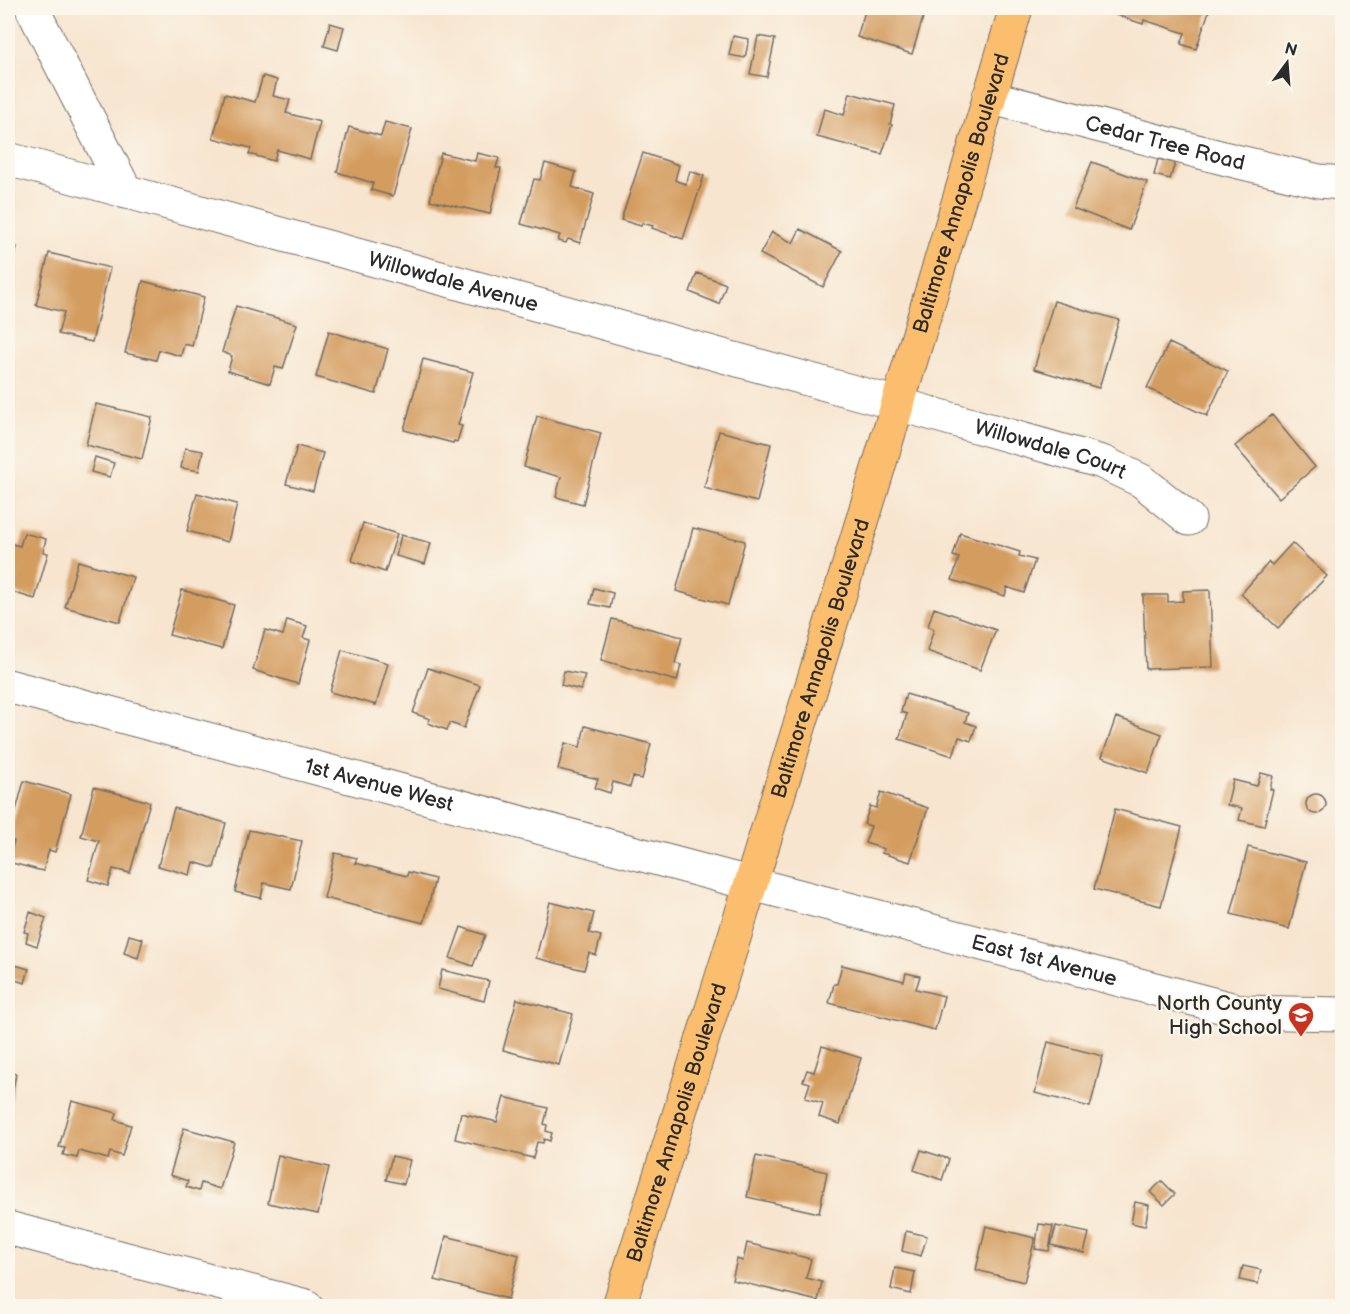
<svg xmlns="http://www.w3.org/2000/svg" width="1350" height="1314" viewBox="0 0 1350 1314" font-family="'Balsamiq Sans',sans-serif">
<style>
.building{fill:#d49d61}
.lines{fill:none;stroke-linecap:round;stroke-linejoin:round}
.minor-casing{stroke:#726c64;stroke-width:35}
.major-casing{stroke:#726c64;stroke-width:35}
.minor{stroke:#fff;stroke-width:33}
.major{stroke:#fbbe6e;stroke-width:33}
.labels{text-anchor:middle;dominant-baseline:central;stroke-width:4.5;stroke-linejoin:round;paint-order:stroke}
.street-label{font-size:21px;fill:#2b2b2b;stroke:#fbf7ec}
.poi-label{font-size:21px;fill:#2b2b2b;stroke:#fbf7ec;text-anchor:end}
</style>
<rect width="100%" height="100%" fill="#fbf7ec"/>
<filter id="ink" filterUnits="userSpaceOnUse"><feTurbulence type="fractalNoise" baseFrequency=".0167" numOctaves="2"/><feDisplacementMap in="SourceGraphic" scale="12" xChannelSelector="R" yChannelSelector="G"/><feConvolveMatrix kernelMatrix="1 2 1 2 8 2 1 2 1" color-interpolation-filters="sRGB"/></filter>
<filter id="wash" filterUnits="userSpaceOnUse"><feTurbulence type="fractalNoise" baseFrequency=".008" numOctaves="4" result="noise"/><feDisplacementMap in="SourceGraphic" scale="24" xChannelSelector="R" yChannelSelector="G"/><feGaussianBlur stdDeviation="1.35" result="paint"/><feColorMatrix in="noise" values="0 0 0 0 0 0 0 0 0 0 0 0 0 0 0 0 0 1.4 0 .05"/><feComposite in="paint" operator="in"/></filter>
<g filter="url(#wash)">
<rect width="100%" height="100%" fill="#f7e5cf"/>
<g id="blocks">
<path class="building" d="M 866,8 L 874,11 L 875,8 L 926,8 L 912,54 L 857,37 Z
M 1110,8 L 1210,8 L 1196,49 L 1181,44 L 1185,33 L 1144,20 L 1143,24 L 1113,14 L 1109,13 Z
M 330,23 L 344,27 L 338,50 L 324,46 Z
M 733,36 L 749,39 L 745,58 L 729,55 Z
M 758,36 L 775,39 L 767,77 L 750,74 Z
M 263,76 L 277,80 L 273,96 L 290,100 L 286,113 L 320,122 L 310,159 L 277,150 L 274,161 L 249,154 L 251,148 L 213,138 L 225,94 L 255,102 Z
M 850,93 L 895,105 L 890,124 L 892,125 L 882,154 L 817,137 L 824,109 L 844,115 Z
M 385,122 L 412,129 L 393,196 L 371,190 L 373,183 L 337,172 L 349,127 L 381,136 Z
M 441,153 L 475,161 L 477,153 L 499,158 L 496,168 L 501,168 L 490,214 L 430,200 Z
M 643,153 L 679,165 L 675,180 L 679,182 L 686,184 L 690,171 L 704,176 L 683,239 L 652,228 L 653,226 L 646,224 L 642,223 L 641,226 L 621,220 Z
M 1158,159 L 1175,163 L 1170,179 L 1154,175 Z
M 1092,162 L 1147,182 L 1129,230 L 1073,208 Z
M 545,163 L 576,172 L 572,187 L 594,194 L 580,243 L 568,239 L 566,243 L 558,241 L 560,235 L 521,224 L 534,179 L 540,180 Z
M 800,229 L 842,251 L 823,287 L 760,254 L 772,232 L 793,243 Z
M 8,245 L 17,247 L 8,277 Z
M 49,253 L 110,268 L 92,342 L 58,334 L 64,312 L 36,305 Z
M 697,273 L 726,284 L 719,304 L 690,292 Z
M 143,281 L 204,297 L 192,346 L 184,344 L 181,356 L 159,350 L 156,360 L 125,353 Z
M 1054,301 L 1119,320 L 1099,388 L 1034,369 Z
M 236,306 L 297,324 L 283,369 L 275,367 L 270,384 L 228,371 L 232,356 L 222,352 Z
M 329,331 L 388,349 L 376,394 L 316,377 Z
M 1169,343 L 1228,371 L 1207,416 L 1147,388 Z
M 423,359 L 473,372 L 458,425 L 462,426 L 457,442 L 454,441 L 453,443 L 404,430 Z
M 96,404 L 152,417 L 142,459 L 86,445 Z
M 1272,415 L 1315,467 L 1279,498 L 1235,446 Z
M 537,416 L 601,433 L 583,504 L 556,497 L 561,477 L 524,467 Z
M 719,431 L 771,444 L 757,502 L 704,488 Z
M 297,446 L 323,453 L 313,491 L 286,484 Z
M 185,448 L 203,451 L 199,471 L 181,468 Z
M 95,457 L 114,463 L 110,477 L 91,472 Z
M 197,493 L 237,504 L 228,542 L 187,531 Z
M 363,523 L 397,534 L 385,572 L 352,561 Z
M 693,528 L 745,541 L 728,605 L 676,591 Z
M 24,533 L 46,539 L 43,552 L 48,553 L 35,599 L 8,591 L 8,543 L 20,546 Z
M 960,533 L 1020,552 L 1019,556 L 1035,560 L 1024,593 L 1007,587 L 1005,596 L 952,580 L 959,558 L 953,556 Z
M 401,535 L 431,543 L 425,564 L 396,556 Z
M 1292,543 L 1327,576 L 1278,628 L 1241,594 L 1269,562 L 1272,565 Z
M 78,561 L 133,577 L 120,622 L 65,607 Z
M 594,588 L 613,593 L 610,608 L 590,604 Z
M 182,590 L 234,605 L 222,649 L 169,635 Z
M 1210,590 L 1213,667 L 1146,669 L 1143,595 L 1168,595 L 1168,602 L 1183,601 L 1183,591 Z
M 934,608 L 996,630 L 980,670 L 927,651 L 934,629 L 928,626 Z
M 612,619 L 682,637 L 675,663 L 681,665 L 677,681 L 601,660 Z
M 287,620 L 307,626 L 303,638 L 310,640 L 298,684 L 253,670 L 265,630 L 283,635 Z
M 342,650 L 388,663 L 376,705 L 330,692 Z
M 428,668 L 480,685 L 464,728 L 450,723 L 447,730 L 428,723 L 430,719 L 413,713 Z
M 564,671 L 585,675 L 581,690 L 561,685 Z
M 906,694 L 968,713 L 965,722 L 976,726 L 971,741 L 959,737 L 953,756 L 899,739 L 907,714 L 901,712 Z
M 1116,717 L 1162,734 L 1148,773 L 1102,757 Z
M 585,726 L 651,744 L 642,779 L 633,777 L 630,787 L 613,782 L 610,793 L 595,788 L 598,779 L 558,769 L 565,743 L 580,747 Z
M 1261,773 L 1273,776 L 1270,789 L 1273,790 L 1264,826 L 1239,820 L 1242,808 L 1227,805 L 1233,780 L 1257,786 Z
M 24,781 L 71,794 L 55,852 L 49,850 L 43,871 L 8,862 L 14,841 L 8,840 Z
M 94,787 L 150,802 L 130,873 L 113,869 L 108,886 L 88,880 L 99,841 L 81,836 Z
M 881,792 L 928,808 L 910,862 L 882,853 L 884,849 L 865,843 L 871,826 L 864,824 L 870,806 L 876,808 Z
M1306 804a10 10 0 1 1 20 0a10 10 0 1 1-20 0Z
M 174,808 L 226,823 L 214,868 L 193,862 L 190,875 L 158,866 Z
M 1115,809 L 1182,827 L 1161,906 L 1094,889 Z
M 249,830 L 302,841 L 291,889 L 264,883 L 261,898 L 235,892 Z
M 1248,847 L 1306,862 L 1289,929 L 1231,914 Z
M 335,853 L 357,858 L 355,863 L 407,876 L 408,872 L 435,879 L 424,923 L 324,898 Z
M 550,902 L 594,913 L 589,933 L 601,936 L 596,955 L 589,953 L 584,970 L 536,958 Z
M 30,912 L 46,918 L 37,946 L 26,942 L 28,933 L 24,932 Z
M 461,927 L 485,935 L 473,966 L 450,958 Z
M 129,935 L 143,939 L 138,958 L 124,953 Z
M 8,963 L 29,969 L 25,983 L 8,978 Z
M 842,965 L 904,981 L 906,973 L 920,976 L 916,989 L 944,996 L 935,1030 L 829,1003 L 834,984 L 837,984 Z
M 442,970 L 489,981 L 484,1001 L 438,989 Z
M 517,999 L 573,1014 L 559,1065 L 503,1050 Z
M 1048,1042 L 1103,1056 L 1090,1107 L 1035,1093 Z
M 822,1046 L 861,1058 L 840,1124 L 819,1117 L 823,1103 L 805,1098 L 810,1083 L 803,1081 L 807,1070 L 814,1072 Z
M 8,1072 L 16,1074 L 9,1111 L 8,1111 Z
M 504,1097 L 548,1108 L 544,1124 L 547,1125 L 546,1131 L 552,1133 L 550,1141 L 544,1139 L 543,1143 L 537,1142 L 533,1158 L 455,1139 L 461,1113 L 497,1122 Z
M 72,1101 L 117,1113 L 115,1120 L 131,1125 L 122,1156 L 110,1152 L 108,1159 L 79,1151 L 77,1158 L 63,1155 L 65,1148 L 59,1147 Z
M 184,1128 L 234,1142 L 220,1189 L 201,1183 L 199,1191 L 186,1187 L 188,1181 L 170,1175 Z
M 921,1150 L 949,1159 L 942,1180 L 914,1170 Z
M 278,1155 L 329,1167 L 318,1214 L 268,1203 Z
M 392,1156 L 410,1160 L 404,1184 L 386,1180 Z
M 756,1156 L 827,1172 L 819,1213 L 747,1197 Z
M 1162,1181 L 1175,1194 L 1164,1205 L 1150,1192 Z
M 1135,1202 L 1149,1205 L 1145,1226 L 1131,1223 Z
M 1039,1224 L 1053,1226 L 1049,1251 L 1035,1249 Z
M 986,1226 L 1035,1238 L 1024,1282 L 976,1270 Z
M 1056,1226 L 1089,1233 L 1084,1253 L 1051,1245 Z
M 906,1231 L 927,1236 L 921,1256 L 902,1251 Z
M 446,1236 L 519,1255 L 508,1299 L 435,1280 Z
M 747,1243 L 811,1259 L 806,1278 L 822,1282 L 818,1301 L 732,1280 L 737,1259 L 743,1261 Z
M 1243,1266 L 1261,1270 L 1258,1284 L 1240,1280 Z
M 895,1268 L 915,1272 L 911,1294 L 891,1289 Z"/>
</g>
</g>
<g filter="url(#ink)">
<use href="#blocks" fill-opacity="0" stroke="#726c64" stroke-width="1.5"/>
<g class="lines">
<g class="minor-casing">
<g id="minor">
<path d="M 32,8 L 126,192"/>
<path id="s1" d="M 989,97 L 1231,160 L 1319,181 L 1342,183"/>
<path id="s2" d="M 8,159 L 898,404 L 1102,462 L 1142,481 L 1189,519"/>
<path id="s3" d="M 8,686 L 752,884 L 1243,1012 L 1342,1014"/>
<path d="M 8,1228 L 306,1306"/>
</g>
</g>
<g class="major-casing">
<g id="major">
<path id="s4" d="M 619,1306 C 755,874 888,442 1016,8"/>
</g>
</g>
<use href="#minor" class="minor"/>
<use href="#major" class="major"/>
</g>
</g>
<defs>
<g id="school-pin" transform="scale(1.35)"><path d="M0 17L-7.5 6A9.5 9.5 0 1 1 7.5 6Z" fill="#c8321e" stroke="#fbf7ec"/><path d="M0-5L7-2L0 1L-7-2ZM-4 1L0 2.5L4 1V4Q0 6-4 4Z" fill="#fff"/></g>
</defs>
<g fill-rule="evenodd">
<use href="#school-pin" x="1301" y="1015"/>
</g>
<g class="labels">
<g class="street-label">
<text stroke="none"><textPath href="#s1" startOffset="182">Cedar Tree Road</textPath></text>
<text stroke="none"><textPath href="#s4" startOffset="1164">Baltimore Annapolis Boulevard</textPath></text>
<text stroke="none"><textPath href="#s2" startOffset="462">Willowdale Avenue</textPath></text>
<text stroke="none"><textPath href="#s2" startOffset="1082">Willowdale Court</textPath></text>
<text stroke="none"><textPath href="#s4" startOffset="678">Baltimore Annapolis Boulevard</textPath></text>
<text stroke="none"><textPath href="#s3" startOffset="384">1st Avenue West</textPath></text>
<text stroke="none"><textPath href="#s3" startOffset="1072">East 1st Avenue</textPath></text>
<text stroke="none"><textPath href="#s4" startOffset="192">Baltimore Annapolis Boulevard</textPath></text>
</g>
<g class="poi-label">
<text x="1282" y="1003">North County<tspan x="1282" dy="24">High School</tspan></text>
</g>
</g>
<rect width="1350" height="1314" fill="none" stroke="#fbf7ec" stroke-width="30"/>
<g transform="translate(1287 63) rotate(16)" stroke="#fbf7ec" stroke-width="4.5" paint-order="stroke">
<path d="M0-4.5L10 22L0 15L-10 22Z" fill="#2b2b2b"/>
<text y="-9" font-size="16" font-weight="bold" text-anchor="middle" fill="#2b2b2b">N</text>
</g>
</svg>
